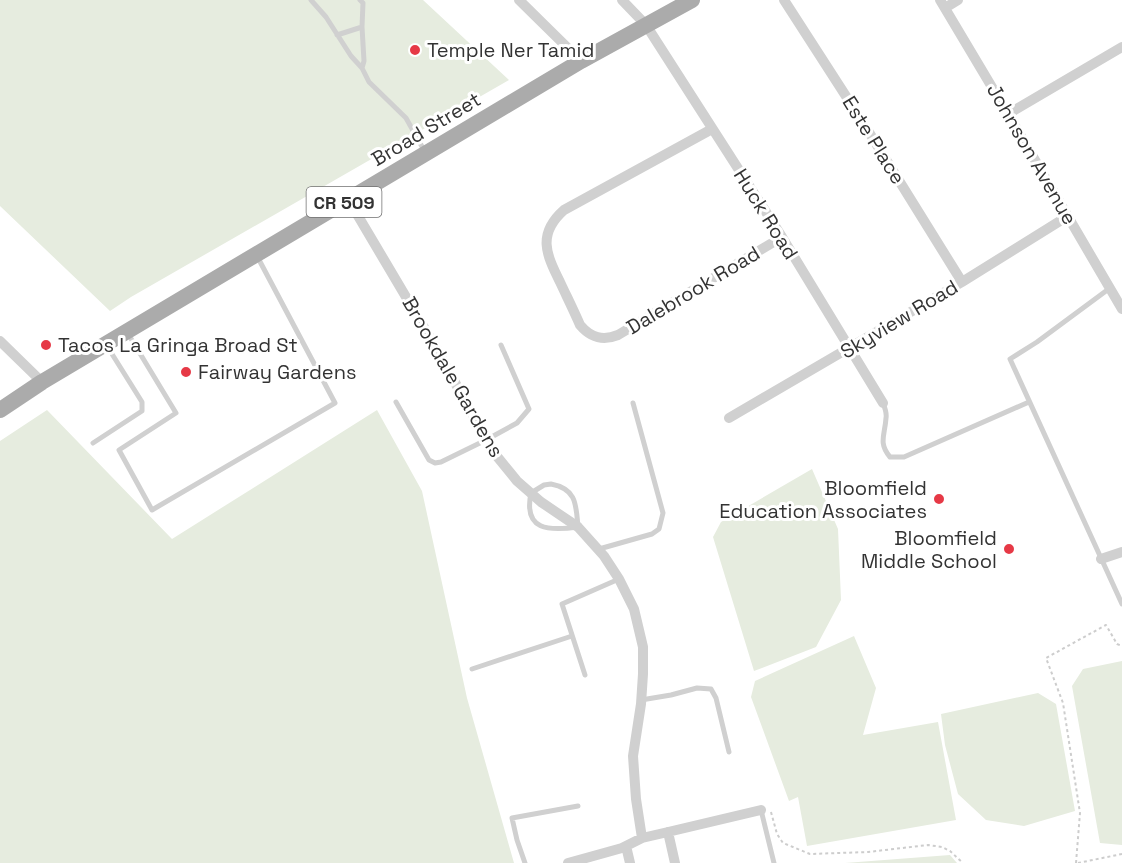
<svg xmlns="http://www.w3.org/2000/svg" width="1122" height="863" viewBox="0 0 1122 863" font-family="'Space Grotesk',sans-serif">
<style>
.green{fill:#e6ecdf}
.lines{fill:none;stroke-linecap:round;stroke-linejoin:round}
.path{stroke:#cdcdcd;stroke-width:2;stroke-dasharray:3 3;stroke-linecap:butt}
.lane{stroke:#d0d0d0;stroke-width:5}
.street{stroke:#d0d0d0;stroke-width:10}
.primary{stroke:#ababab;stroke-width:16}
.poi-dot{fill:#e63946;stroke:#fff;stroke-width:2}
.labels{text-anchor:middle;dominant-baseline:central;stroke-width:6;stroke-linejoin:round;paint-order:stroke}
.shield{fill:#fff;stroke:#707070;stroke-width:1.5}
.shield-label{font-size:18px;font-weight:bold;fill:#333}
.poi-label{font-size:20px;fill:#333;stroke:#fff;text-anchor:start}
.street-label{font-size:20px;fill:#333;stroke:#fff}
</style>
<rect width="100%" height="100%" fill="#fff"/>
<path class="green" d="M 0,0 L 423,0 L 509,80 L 131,297 L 110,311 L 0,206 Z
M 47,410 L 172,539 L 377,410 L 422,491 L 467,698 L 514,863 L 0,863 L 0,441 Z
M 812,469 L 838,529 L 841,600 L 816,647 L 754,671 L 713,537 L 721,522 Z
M 854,636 L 876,688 L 863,735 L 938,722 L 956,820 L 807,846 L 798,797 L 789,801 L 751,697 L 755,681 Z
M 1122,661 L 1122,845 L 1100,843 L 1072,686 L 1083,669 Z
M 1038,693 L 1056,704 L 1075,811 L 1024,826 L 986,820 L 958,794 L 945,745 L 941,714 Z
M 950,855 L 957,863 L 845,863 Z"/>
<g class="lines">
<path class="path" d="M 771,812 L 777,834 L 783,843 L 810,854 L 868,852 L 928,845 L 942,847 L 950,851 L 963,863
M 1076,863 L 1080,813 L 1063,703 L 1046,658 L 1106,625 L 1117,644 L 1122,646
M 1078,863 L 1122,854"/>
<path class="lane" d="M 311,0 L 326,17 L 351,56 L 362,68 L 364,61 L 362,27 L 363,3 L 360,0
M 337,35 L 362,27
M 362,68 L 369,82 L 406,118 L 425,152
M 1110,288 L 1037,342 L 1010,359 L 1122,604
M 127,332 L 176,413 L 119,450 L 152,510 L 335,403 L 257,256
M 396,402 L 429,460 L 435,463 L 441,462 L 486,440 L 517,423 L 529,409 L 501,345
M 883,403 C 885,408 887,413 886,418 C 885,435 878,443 890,457 L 904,457 L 1029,402
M 93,443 L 142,411 L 142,402 L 107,346
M 551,484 C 577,489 576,505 578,527 C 549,531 523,531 531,493 L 544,485 Z
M 599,549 L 652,534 L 659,529 L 663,513 L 633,403
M 472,669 L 572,636
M 585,675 L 562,604 L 619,579
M 641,700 L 671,695 L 697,688 L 711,689 L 716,698 L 729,752
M 761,810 L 774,863
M 525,863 L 517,840 L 512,818 L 578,806"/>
<path class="street" d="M 519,0 L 581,61
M 622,0 L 646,25 L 782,237 L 883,403
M 784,0 L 862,121 L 962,282
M 940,0 L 1008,114 L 1122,309
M 945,8 L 958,0
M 1008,114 L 1122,47
M 712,129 L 564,210 C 537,234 546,254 560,282 C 567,297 574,311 580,325 C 591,338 603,341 618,335 L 782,237
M 348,199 L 438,351 L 491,449 L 517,481 L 541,502 L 578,527 L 604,556 L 619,579 L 634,609 L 643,647 L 643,674 L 641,704 L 633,756 L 636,799 L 642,838
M 0,341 L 42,382
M 729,418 L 962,282 L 1068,216
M 1101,559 L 1122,552
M 668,832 L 675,863
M 626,846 L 630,863
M 568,863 L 622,848 L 642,838 L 668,832 L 761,810"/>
<path class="primary" d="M 0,410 L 42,382 L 581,61 L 692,0"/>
</g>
<g class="poi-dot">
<circle cx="415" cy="50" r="6"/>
<circle cx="46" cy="345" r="6"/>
<circle cx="186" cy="372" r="6"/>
<circle cx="939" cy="499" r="6"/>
<circle cx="1009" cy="549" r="6"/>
</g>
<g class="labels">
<rect class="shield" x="306.5" y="187" width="75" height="30" rx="4.5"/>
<g class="shield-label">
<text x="344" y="202">CR 509</text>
</g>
<g class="poi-label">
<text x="427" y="50">Temple Ner Tamid</text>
<text x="58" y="345">Tacos La Gringa Broad St</text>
<text x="198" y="372">Fairway Gardens</text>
<text x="927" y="488" text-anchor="end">Bloomfield<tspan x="927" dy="23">Education Associates</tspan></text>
<text x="997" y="538" text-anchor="end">Bloomfield<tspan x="997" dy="23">Middle School</tspan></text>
</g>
<g class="street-label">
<text transform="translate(426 129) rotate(-31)">Broad Street</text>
<text transform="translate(874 140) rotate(58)">Este Place</text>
<text transform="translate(1032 154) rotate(60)">Johnson Avenue</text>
<text transform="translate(766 214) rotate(58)">Huck Road</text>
<text transform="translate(693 290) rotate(-31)">Dalebrook Road</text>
<text transform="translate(899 319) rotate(-31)">Skyview Road</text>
<text transform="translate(453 377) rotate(60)">Brookdale Gardens</text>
</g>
</g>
</svg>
